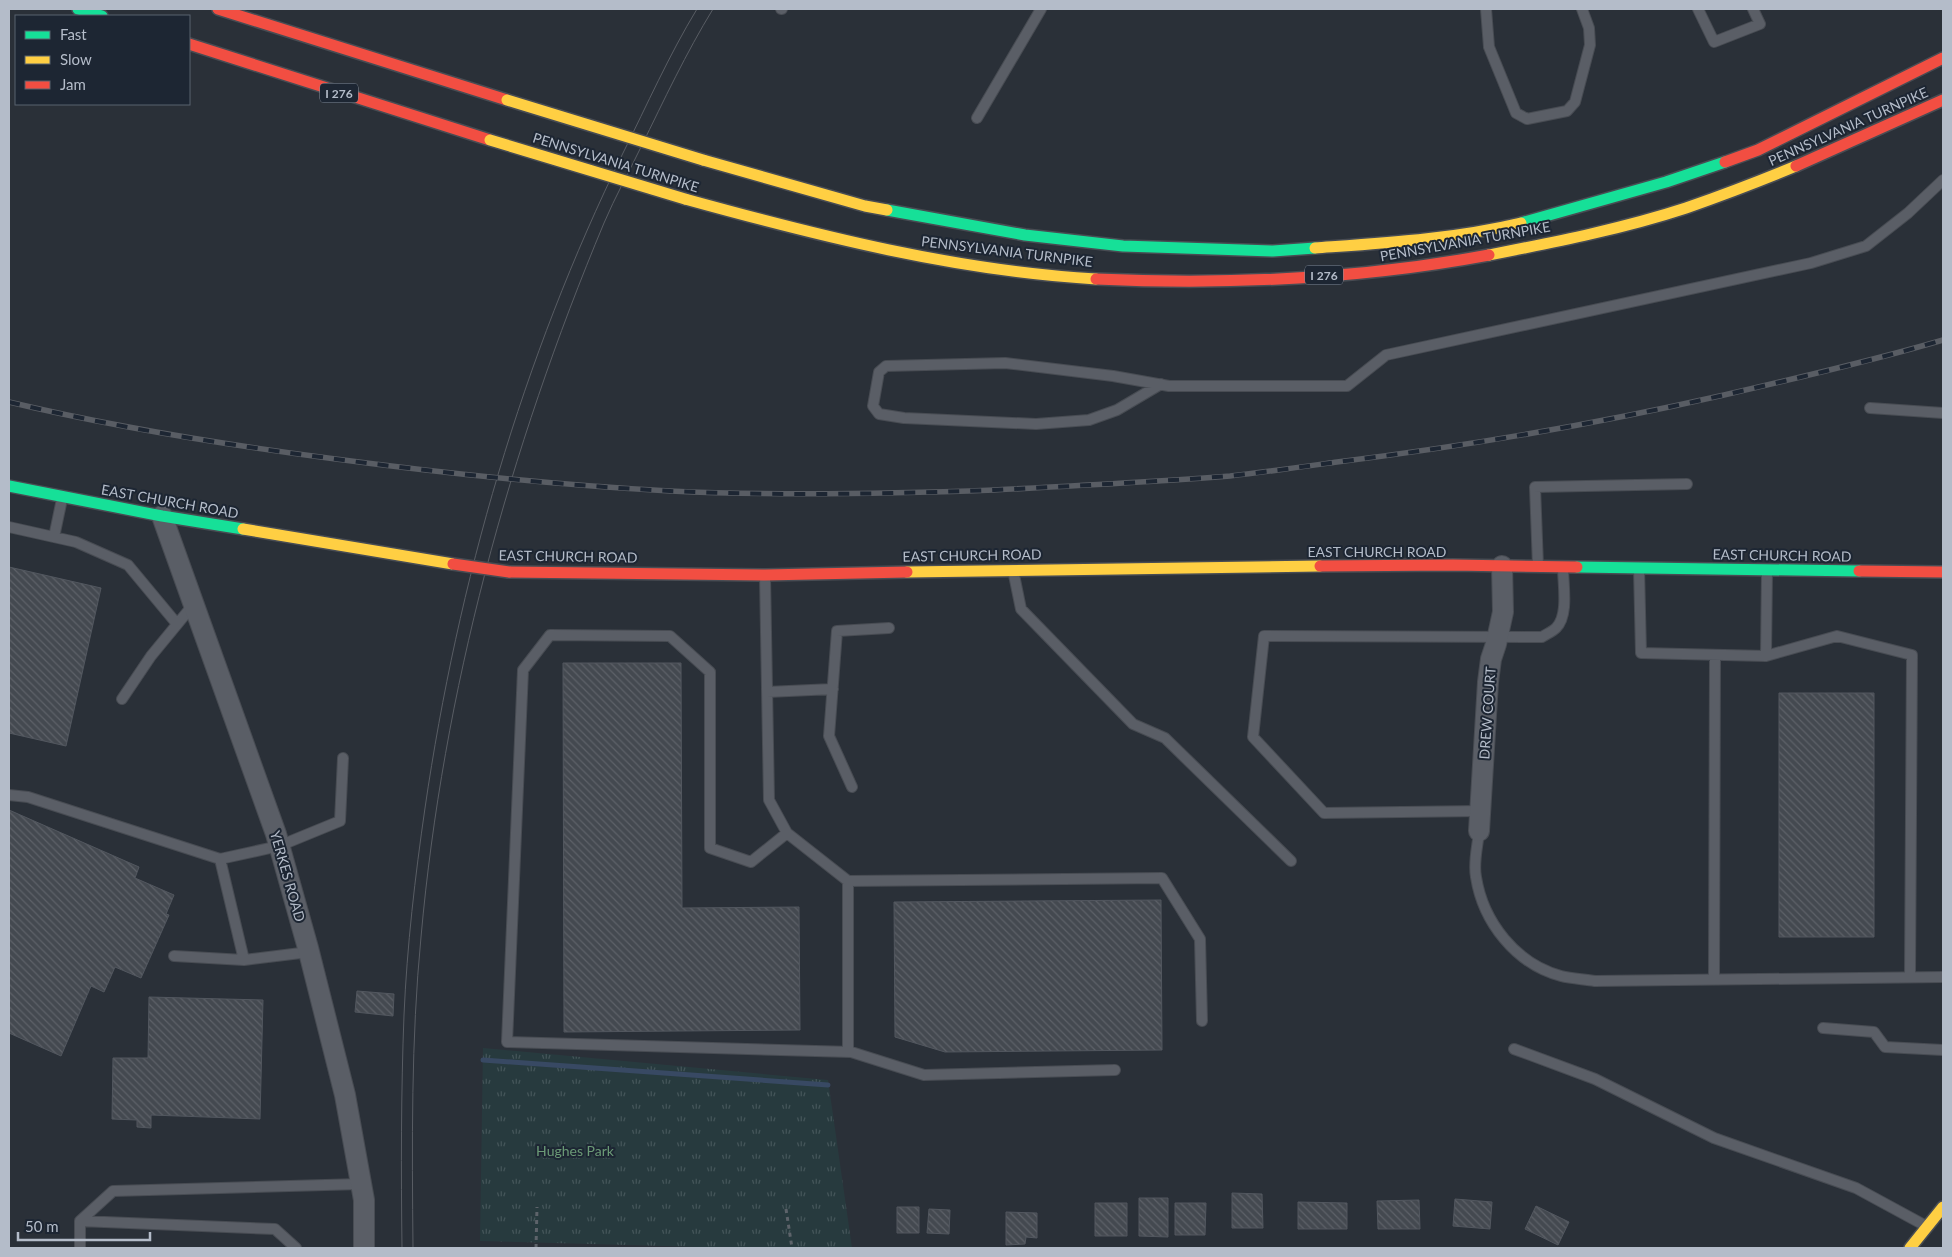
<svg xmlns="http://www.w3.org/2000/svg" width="1952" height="1257" viewBox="0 0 1952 1257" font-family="Lato,sans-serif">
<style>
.grass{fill:url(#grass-tufts)}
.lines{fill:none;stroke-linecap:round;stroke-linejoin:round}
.stream{stroke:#384963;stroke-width:5}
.building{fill:url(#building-back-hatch);stroke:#52575f}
.lane-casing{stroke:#484c53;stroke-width:12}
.street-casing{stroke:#484c53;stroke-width:22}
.fast-casing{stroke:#484c53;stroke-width:14}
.slow-casing{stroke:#484c53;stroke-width:14}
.jam-casing{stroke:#484c53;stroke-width:14}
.path{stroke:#5d636a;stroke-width:3;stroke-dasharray:4 4;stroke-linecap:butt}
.lane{stroke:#5a5e66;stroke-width:10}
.street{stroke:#5a5e66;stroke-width:20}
.fast{stroke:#16e098;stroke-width:11}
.slow{stroke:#ffcf43;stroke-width:11}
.jam{stroke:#f24e42;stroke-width:11}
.tram{stroke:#595d64;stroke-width:1}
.rail-casing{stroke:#595d64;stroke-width:5.5}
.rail{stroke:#1d2633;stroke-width:4;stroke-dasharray:11;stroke-linecap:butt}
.slow-bridge-casing{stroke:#484c53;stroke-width:14;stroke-linecap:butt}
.jam-bridge-casing{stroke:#484c53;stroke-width:14;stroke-linecap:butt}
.slow-bridge{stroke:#ffcf43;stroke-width:11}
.jam-bridge{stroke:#f24e42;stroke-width:11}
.labels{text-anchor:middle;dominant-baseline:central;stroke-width:4;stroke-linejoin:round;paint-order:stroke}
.shield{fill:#1d2633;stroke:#878f9c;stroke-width:1}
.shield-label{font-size:12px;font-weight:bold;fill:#b4bcc9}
.street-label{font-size:14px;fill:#b4bcc9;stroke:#1d2633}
.park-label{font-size:14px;fill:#6b9a76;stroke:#1d2633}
</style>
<defs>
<pattern id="grass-tufts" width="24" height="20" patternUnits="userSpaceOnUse" patternTransform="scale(1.25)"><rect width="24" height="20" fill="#273a3e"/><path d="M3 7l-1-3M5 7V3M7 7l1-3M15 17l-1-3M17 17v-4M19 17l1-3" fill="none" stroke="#445559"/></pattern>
<pattern id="building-back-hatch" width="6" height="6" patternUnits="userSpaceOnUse" patternTransform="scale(1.25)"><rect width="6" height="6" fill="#444950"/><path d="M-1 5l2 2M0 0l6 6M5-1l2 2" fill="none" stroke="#5d6168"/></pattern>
</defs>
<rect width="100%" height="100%" fill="#2a3038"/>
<path class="grass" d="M 483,1048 L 828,1080 L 852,1248 L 736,1248 L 480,1241 Z"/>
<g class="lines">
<path class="stream" d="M 483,1060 L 828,1085"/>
</g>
<path class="building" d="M 9,567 L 101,588 L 66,746 L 9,733 Z
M 563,663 L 681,663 L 682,908 L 799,907 L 800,1030 L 564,1032 Z
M 1779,693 L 1874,693 L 1874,937 L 1779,937 Z
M 9,810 L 139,867 L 135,878 L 174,895 L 166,914 L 169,915 L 141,978 L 115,967 L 104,992 L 91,986 L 61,1056 L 9,1033 Z
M 1161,900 L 1162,1050 L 945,1052 L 895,1037 L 894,902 Z
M 357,991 L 394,994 L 393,1016 L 355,1012 Z
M 149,997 L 263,1000 L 260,1119 L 151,1115 L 151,1128 L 137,1127 L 137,1120 L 112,1119 L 113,1058 L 148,1058 Z
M 1232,1193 L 1262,1194 L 1263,1228 L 1232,1228 Z
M 1139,1198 L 1168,1198 L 1168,1237 L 1139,1236 Z
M 1455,1199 L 1492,1202 L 1490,1229 L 1453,1226 Z
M 1419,1200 L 1420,1229 L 1378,1229 L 1377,1201 Z
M 1298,1202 L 1347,1203 L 1347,1229 L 1298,1229 Z
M 1095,1203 L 1127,1203 L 1127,1236 L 1095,1236 Z
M 1175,1203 L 1206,1203 L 1205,1235 L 1175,1235 Z
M 1536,1206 L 1569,1222 L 1558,1245 L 1525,1229 Z
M 897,1207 L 919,1207 L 919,1233 L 897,1233 Z
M 929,1209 L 950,1210 L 949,1234 L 927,1233 Z
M 1006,1212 L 1037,1213 L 1037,1238 L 1026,1237 L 1025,1244 L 1006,1245 Z"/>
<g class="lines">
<g class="lane-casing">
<path id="lane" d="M 781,9 L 782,9
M 1486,9 L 1489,47 L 1516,113 L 1527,119 L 1567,111 L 1575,102 L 1590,45 L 1589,28 L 1582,9
M 1698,9 L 1714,42 L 1760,24 L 1753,9
M 977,118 L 1041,9
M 1161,384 L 1117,410 L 1089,420 L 1036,424 L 904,418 L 879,414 L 873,406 L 879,372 L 886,366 L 1005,363 L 1113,376 L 1169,386 L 1347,386 L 1386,355 L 1811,263 L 1866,246 L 1908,213 L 1943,180
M 1870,408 L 1943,413
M 9,527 L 76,542 L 128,565 L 177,624
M 54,537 L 62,499
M 1538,566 L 1535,487 L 1687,484
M 1639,569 L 1641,653 L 1766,656 L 1767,570
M 1013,570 L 1021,609 L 1133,724 L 1165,738 L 1291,861
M 765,576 L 769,800 L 787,833 L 848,881
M 1766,656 L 1837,636 L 1912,655 L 1910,977
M 767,692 L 833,689
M 122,699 L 151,656 L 193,605
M 852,787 L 829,736 L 837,631 L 889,628
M 9,795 L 28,797 L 220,859 L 279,846 L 340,821 L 343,758
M 1480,811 L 1324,813 L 1253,737 L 1264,636 L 1542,637 C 1546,634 1552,632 1556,628 C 1569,615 1563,585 1563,567
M 1479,831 C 1478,845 1473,862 1476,877 C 1483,922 1516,964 1561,976 C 1572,979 1584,979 1595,981 L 1943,977
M 787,833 L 751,862 L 710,848 L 710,672 L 670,636 L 550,635 L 523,670 L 507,1042 L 851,1052
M 220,859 L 244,960 L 309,952
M 174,956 L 244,960
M 1714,979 L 1715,655
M 1823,1028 L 1874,1032 L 1885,1047 L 1943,1050
M 1514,1049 L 1595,1079 L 1714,1138 L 1856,1188 L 1926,1226
M 1115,1070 L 924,1075 L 848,1051 L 848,881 L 1162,878 L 1200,939 L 1202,1021
M 80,1221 L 113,1191 L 361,1184
M 80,1248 L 80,1221 L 275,1229 L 296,1248"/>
</g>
<g class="street-casing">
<path id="street" d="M 162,516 L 276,834 L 308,948 L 345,1095 L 364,1200 L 364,1248
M 1479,831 L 1488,682 L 1491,659 L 1496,644 L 1503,612 L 1502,566"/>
</g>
<g class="fast-casing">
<path id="fast" d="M 78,9 L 102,16
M 887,210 L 1025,235 L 1123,246 L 1273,251 L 1315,248
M 1521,223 L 1666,182 L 1725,162
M 9,486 L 162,516 L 243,529
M 1577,567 L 1859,571"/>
</g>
<g class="slow-casing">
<path id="slow" d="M 703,160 L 865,206 L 887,210
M 685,199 C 819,236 957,271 1096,279
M 1315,248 C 1384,243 1454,239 1521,223
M 1489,255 C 1555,242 1622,229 1686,208 C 1723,195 1760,181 1796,166
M 243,529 L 453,564
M 907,572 L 1320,566
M 1910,1248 L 1943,1207"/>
</g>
<g class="jam-casing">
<path id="jam" d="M 218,9 L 507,100
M 189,44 L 490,140
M 1725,162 L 1758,150 L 1943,58
M 1796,166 L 1943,100
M 1096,279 C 1227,285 1360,279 1489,255
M 1320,566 L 1453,565 L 1577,567
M 1859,571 L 1943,572
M 509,572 L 765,575 L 907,572"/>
</g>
<path class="path" d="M 786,1209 L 792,1248
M 536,1248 L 537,1207"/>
<use href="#lane" class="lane"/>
<use href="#street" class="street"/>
<use href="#fast" class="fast"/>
<use href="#slow" class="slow"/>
<use href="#jam" class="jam"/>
<path class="tram" d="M 402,1248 C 401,1170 401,1092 404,1015 C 407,946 415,877 425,808 C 458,582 522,359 623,153 C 647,105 669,55 697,9
M 413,1248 C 412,1145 411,1040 421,937 C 443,691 509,450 604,223 C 615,197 629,172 641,147 C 664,100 686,53 713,9"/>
<g class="rail-casing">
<path id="rail" d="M 9,402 C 114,427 221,444 328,458 C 441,473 556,485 670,491 C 778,496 886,494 994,490 C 1073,486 1152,482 1230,476 C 1266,472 1301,467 1337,462 C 1467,446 1596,424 1724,395 C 1798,378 1871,361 1943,340"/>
</g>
<use href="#rail" class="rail"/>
<g class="slow-bridge-casing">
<path id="slow-bridge" d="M 507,100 L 703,160
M 490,140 L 685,199"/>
</g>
<g class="jam-bridge-casing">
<path id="jam-bridge" d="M 453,564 L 509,572"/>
</g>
<use href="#slow-bridge" class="slow-bridge"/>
<use href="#jam-bridge" class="jam-bridge"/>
</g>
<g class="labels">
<g class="shield">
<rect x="320" y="83.5" width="38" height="19" rx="4"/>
<rect x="1305" y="265.5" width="38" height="19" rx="4"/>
</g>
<g class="shield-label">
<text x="339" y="93">I 276</text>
<text x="1324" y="275">I 276</text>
</g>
<g class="street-label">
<text transform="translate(1848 126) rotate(-24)">PENNSYLVANIA TURNPIKE</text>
<text transform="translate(616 162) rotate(17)">PENNSYLVANIA TURNPIKE</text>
<text transform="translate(1465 241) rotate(-10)">PENNSYLVANIA TURNPIKE</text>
<text transform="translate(1007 251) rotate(7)">PENNSYLVANIA TURNPIKE</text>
<text transform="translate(170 501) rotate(10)">EAST CHURCH ROAD</text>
<text x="1377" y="551">EAST CHURCH ROAD</text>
<text transform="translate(972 555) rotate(-1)">EAST CHURCH ROAD</text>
<text transform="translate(1782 555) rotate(1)">EAST CHURCH ROAD</text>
<text transform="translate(568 556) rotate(1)">EAST CHURCH ROAD</text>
<text transform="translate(1487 713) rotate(-86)">DREW COURT</text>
<text transform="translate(288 876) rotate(74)">YERKES ROAD</text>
</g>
<g class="park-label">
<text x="575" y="1150">Hughes Park</text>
</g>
</g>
<rect width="1952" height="1257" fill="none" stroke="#b4bcc9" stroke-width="20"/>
<rect x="15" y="15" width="175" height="90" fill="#1d2633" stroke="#59626f"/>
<rect x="25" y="31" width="25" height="8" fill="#16e098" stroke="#59626f"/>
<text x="60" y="40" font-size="15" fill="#b4bcc9">Fast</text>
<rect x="25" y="56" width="25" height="8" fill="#ffcf43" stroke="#59626f"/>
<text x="60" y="65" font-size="15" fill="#b4bcc9">Slow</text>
<rect x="25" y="81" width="25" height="8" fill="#f24e42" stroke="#59626f"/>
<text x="60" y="90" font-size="15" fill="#b4bcc9">Jam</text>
<path d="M18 1232v8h132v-8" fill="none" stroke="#b4bcc9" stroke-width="2.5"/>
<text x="25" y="1232" font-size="15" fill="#b4bcc9" stroke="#1d2633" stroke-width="4" paint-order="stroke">50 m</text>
</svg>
